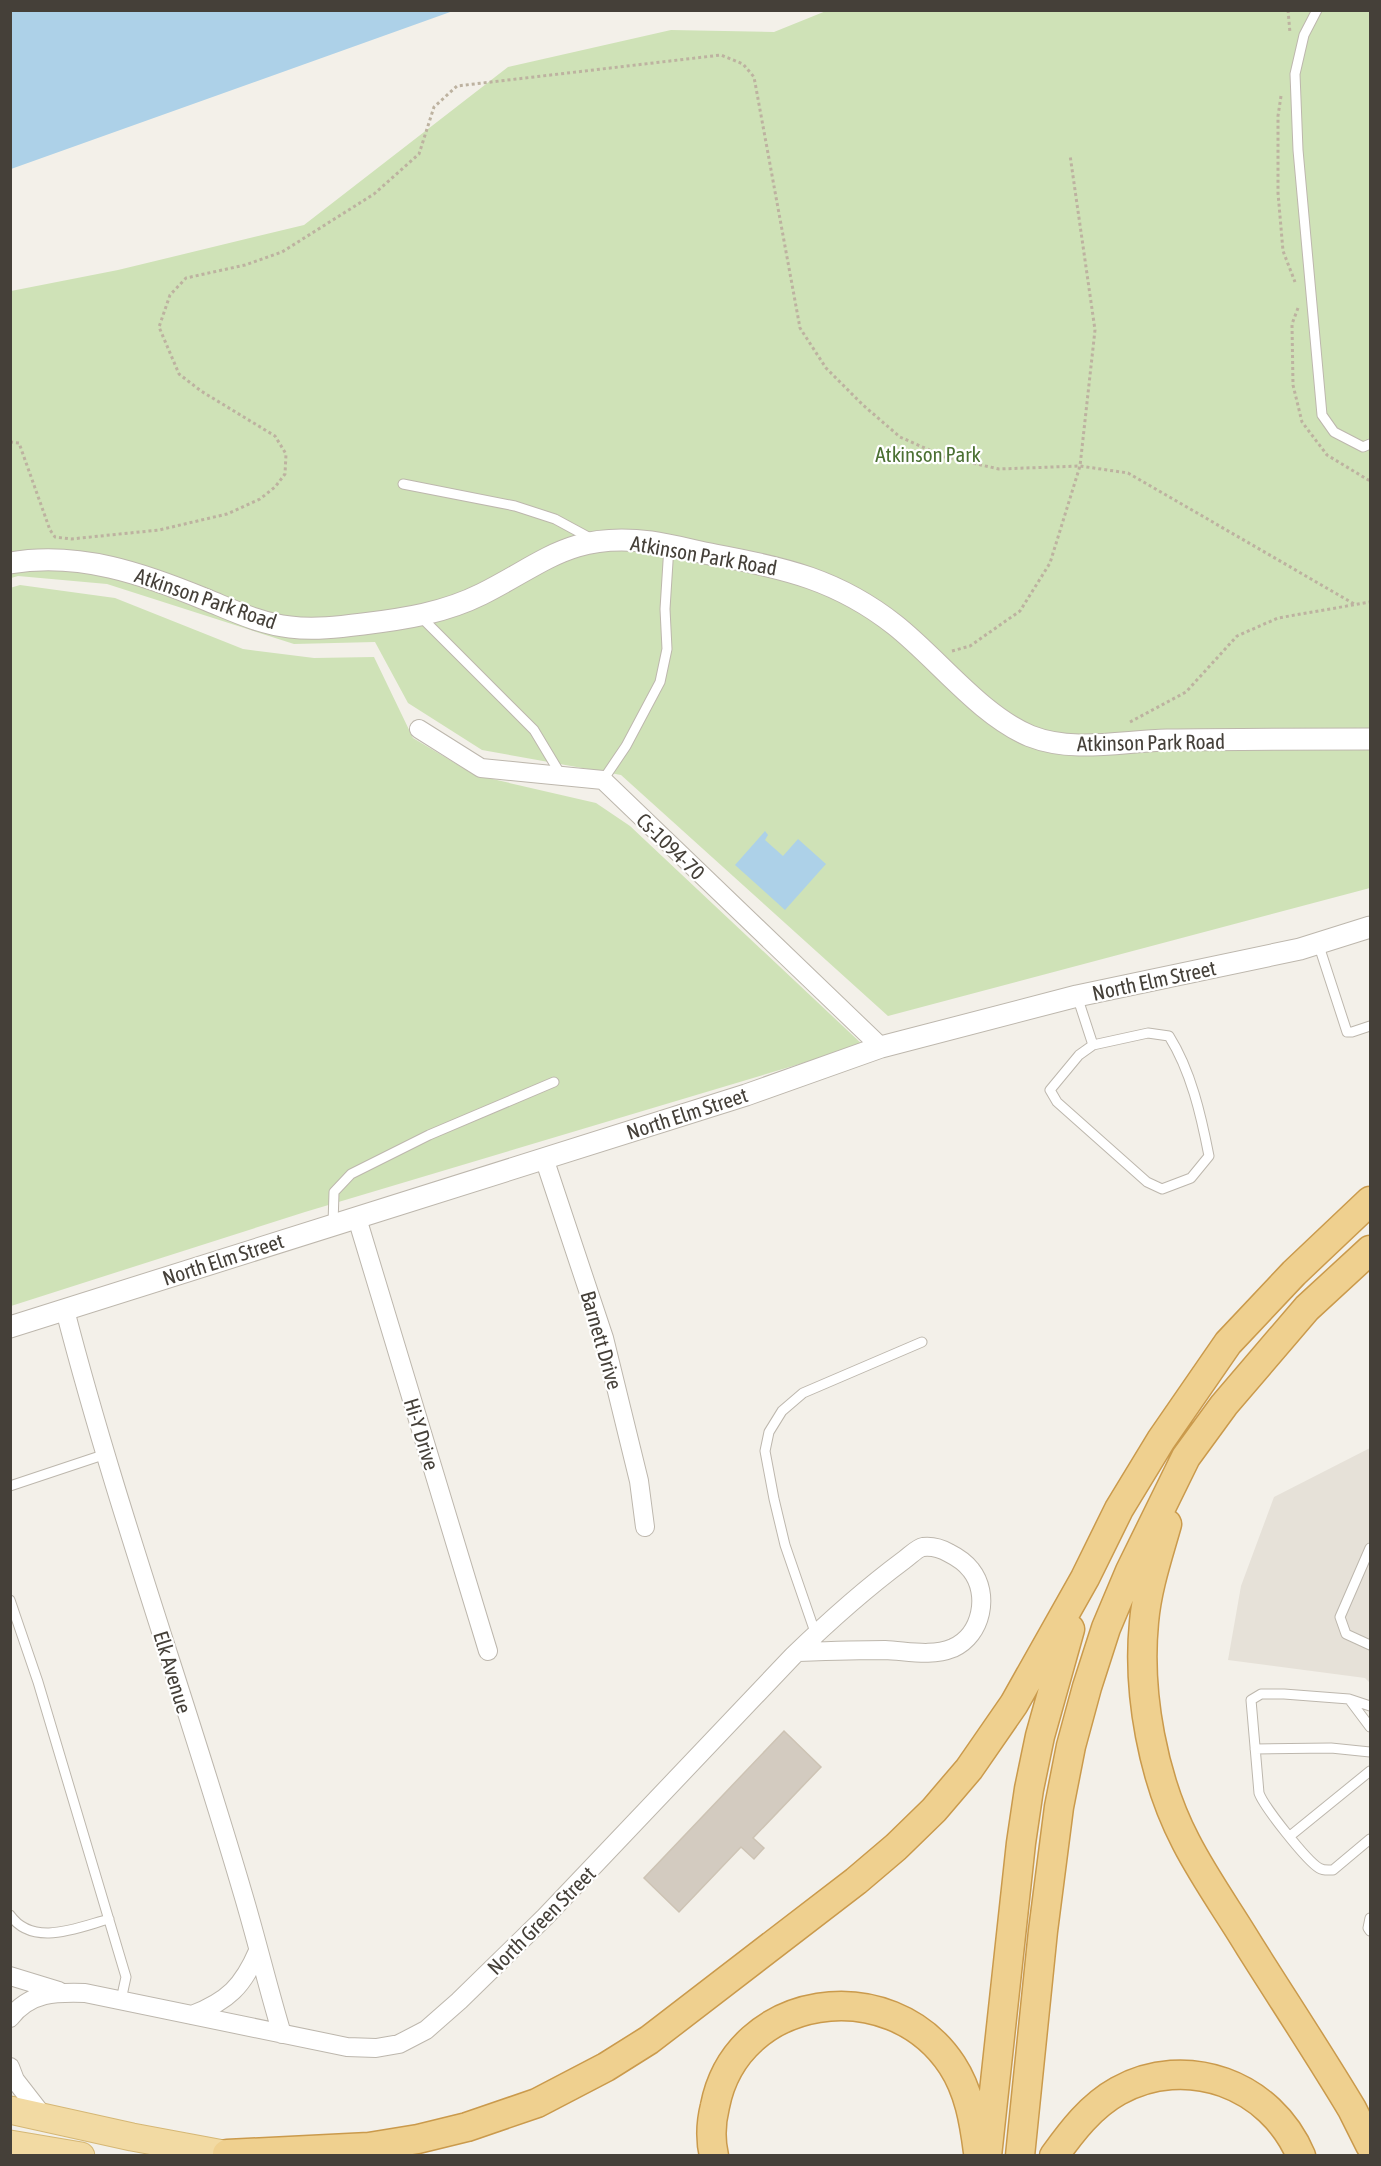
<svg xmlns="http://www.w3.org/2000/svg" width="1381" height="2166" viewBox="0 0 1381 2166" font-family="'Asap Condensed',sans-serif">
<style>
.residential{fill:#e6e1d8}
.green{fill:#cfe2b7}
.water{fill:#add1e8}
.building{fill:#d3cbc0;stroke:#cdc3b4;stroke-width:1.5}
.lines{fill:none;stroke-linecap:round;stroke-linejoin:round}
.service-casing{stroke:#bdb7ad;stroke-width:11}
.minor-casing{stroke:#bdb7ad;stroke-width:20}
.tertiary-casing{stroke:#bdb7ad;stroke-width:23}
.primary-casing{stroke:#d5b775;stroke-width:29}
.trunk-casing{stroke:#ca9a4c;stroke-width:31}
.path{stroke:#bdb2a0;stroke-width:3;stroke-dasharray:3 3;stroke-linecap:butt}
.service{stroke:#fff;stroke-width:9}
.minor{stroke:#fff;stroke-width:18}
.tertiary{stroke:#fff;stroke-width:21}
.primary{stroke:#f2daa3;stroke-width:27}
.trunk{stroke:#efd08f;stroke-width:28}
.labels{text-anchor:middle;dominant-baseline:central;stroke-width:4.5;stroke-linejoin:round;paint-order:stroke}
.park-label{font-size:21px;fill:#4b7033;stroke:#fff}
.street-label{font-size:21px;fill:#454039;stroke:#fff}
</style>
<rect width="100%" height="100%" fill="#f3f0e9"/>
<path class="residential" d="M 1370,1448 L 1370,1683 L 1365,1678 L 1228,1660 L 1241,1586 L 1274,1497 Z"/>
<path class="green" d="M 826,11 L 1370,11 L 1370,888 L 888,1016 L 621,775 L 482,750 L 408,703 L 375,642 L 294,644 L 107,584 L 18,576 L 11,578 L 11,291 L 118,270 L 304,225 L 508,67 L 671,30 L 774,32 Z
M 20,585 L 115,598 L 243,649 L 314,658 L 374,657 L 413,738 L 475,775 L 596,803 L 630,826 L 863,1045 L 305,1212 L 11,1306 L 10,588 Z"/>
<path class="water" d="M 11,10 L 453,10 L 453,11 L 11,169 Z
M 765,831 L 768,835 L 765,840 L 783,856 L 798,839 L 826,864 L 785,910 L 735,865 Z"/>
<path class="building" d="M 784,1731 L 821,1767 L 753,1838 L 764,1848 L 754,1859 L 741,1847 L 679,1912 L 644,1878 Z"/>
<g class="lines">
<g class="service-casing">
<path id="service" d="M 1317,10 L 1304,35 L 1295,74 L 1298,150 L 1322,415 L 1334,432 L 1363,447 L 1370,444
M 403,484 L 515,506 L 555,519 L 592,539
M 420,616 L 534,730 L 561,775
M 603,780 L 626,746 L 660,682 L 667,649 L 665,609 L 669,546
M 1318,943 L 1347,1032 L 1352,1032 L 1370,1026
M 1077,996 L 1093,1045 L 1079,1055 L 1050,1090 L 1057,1102 L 1147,1182 L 1162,1189 L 1191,1178 L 1209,1156 C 1201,1115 1191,1071 1169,1036 L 1148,1033 L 1093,1045
M 333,1224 L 334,1192 L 351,1174 L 429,1135 L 554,1082
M 10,1486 L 106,1454
M 1370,1548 L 1340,1617 L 1346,1634 L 1370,1645
M 10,1600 L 38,1682 L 123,1967 L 126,1977 L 121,2000
M 816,1635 L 785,1545 L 774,1499 L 765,1451 L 769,1432 L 782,1411 L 803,1393 L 922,1342
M 1349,1699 L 1370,1727
M 1370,1706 L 1349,1699 L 1284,1694 L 1261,1694 L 1251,1700 L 1259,1793 C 1264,1807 1307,1861 1319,1868 C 1324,1871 1328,1870 1333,1870 L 1370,1839
M 1255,1749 L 1331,1748 L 1370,1752
M 1290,1836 L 1370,1771
M 10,1915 C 33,1948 79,1927 109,1919
M 1370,1918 L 1368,1928 L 1370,1931"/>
</g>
<g class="minor-casing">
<path id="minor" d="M 419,729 L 481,768 L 603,780 L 881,1047
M 544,1158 L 604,1338 L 639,1481 L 645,1527
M 357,1218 L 488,1651
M 65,1310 C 116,1507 186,1699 243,1894 C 257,1941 268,1988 282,2034
M 10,1976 L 59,1991
M 192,2015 C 228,2001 243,1986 258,1951
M 10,2018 C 30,1992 56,1992 85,1993 L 347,2047 L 376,2048 L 399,2044 L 426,2030 L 459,2001 L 545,1917 L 793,1656 C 828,1622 865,1589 904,1560 C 910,1556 917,1548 923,1547 C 932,1546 942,1549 949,1553 C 957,1557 965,1562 971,1570 C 990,1594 982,1635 953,1648 C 931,1657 908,1651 885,1650 C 856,1650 827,1651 798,1652
M 10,2067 L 15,2080 L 43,2116"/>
</g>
<g class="tertiary-casing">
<path id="tertiary" d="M 10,563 C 79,551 144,574 207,600 C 234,611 261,624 290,627 C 314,630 339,627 363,624 C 404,619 444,613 482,594 C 547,561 571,532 651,542 C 672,545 694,551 715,555 C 785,568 838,580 895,625 C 938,659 980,715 1030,736 C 1073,753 1122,741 1167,740 C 1235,739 1303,739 1370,739
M 10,1327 L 746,1095 L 881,1047 L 1077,996 L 1300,949 L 1370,927"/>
</g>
<g class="primary-casing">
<path id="primary" d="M 10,2110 L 132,2137 L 234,2156
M 10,2144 L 81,2156"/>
</g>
<g class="trunk-casing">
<path id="trunk" d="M 1167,1524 C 1158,1556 1147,1588 1144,1622 C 1137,1693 1153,1779 1186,1842 C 1205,1879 1229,1912 1250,1947 C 1284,2001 1319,2054 1352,2109 L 1370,2145
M 227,2154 L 369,2147 L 418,2139 L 467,2127 L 537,2103 L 606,2067 L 649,2040 L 856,1881 L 896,1847 L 934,1810 L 969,1769 L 1014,1704 L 1085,1578 L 1119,1509 L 1161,1440 L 1228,1343 L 1294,1273 L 1370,1201
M 714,2156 C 710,2139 711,2122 715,2106 C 737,1993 890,1971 952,2065 C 969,2091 974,2121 978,2152
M 987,2156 L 1021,1843 L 1029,1789 L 1040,1736 L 1070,1629
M 1020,2156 L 1043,1931 L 1059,1807 L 1071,1746 L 1087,1687 L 1106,1628 L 1130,1571 L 1186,1457 L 1224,1405 L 1307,1308 L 1370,1250
M 1054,2156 C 1072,2131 1091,2106 1118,2091 C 1186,2053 1271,2084 1301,2156"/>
</g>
<path class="path" d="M 1288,10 L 1290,33
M 1281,96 L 1278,116 L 1278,193 L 1283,251 L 1295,282
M 1298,308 L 1292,324 L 1293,385 L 1302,422 L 1327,455 L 1370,481
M 10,442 L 19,443 L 50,530 L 55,537 L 71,539 L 159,530 L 227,514 L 260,499 L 275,487 L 285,474 L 286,454 L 275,436 L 201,391 L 179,374 L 159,327 L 170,295 L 186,278 L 245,265 L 282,252 L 374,194 L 419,154 L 434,107 L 457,86 L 721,55 L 743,64 L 754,77 L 800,328 L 826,368 L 863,405 L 900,437 L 945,457 L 999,469 L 1080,466 L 1128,473 L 1356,605
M 952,651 L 970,646 L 1020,611 L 1050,563 L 1080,466 L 1095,330 L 1070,155
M 1130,722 L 1186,692 L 1237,636 L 1278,618 L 1370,602"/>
<use href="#service" class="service"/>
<use href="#minor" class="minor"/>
<use href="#tertiary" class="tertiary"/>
<use href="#primary" class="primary"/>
<use href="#trunk" class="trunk"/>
</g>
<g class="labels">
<g class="park-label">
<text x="928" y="454">Atkinson Park</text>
</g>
<g class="street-label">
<text transform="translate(704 555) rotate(10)">Atkinson Park Road</text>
<text transform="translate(206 598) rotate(19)">Atkinson Park Road</text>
<text transform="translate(1151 742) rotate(-1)">Atkinson Park Road</text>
<text transform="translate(671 846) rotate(44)">Cs-1094-70</text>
<text transform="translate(1154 980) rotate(-12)">North Elm Street</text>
<text transform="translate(687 1113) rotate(-18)">North Elm Street</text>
<text transform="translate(223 1259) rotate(-18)">North Elm Street</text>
<text transform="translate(602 1340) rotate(74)">Barnett Drive</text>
<text transform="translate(422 1434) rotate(73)">Hi-Y Drive</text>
<text transform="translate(173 1672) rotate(73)">Elk Avenue</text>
<text transform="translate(541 1920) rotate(-45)">North Green Street</text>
</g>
</g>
<rect width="1381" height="2166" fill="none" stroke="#454039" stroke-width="24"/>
</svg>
